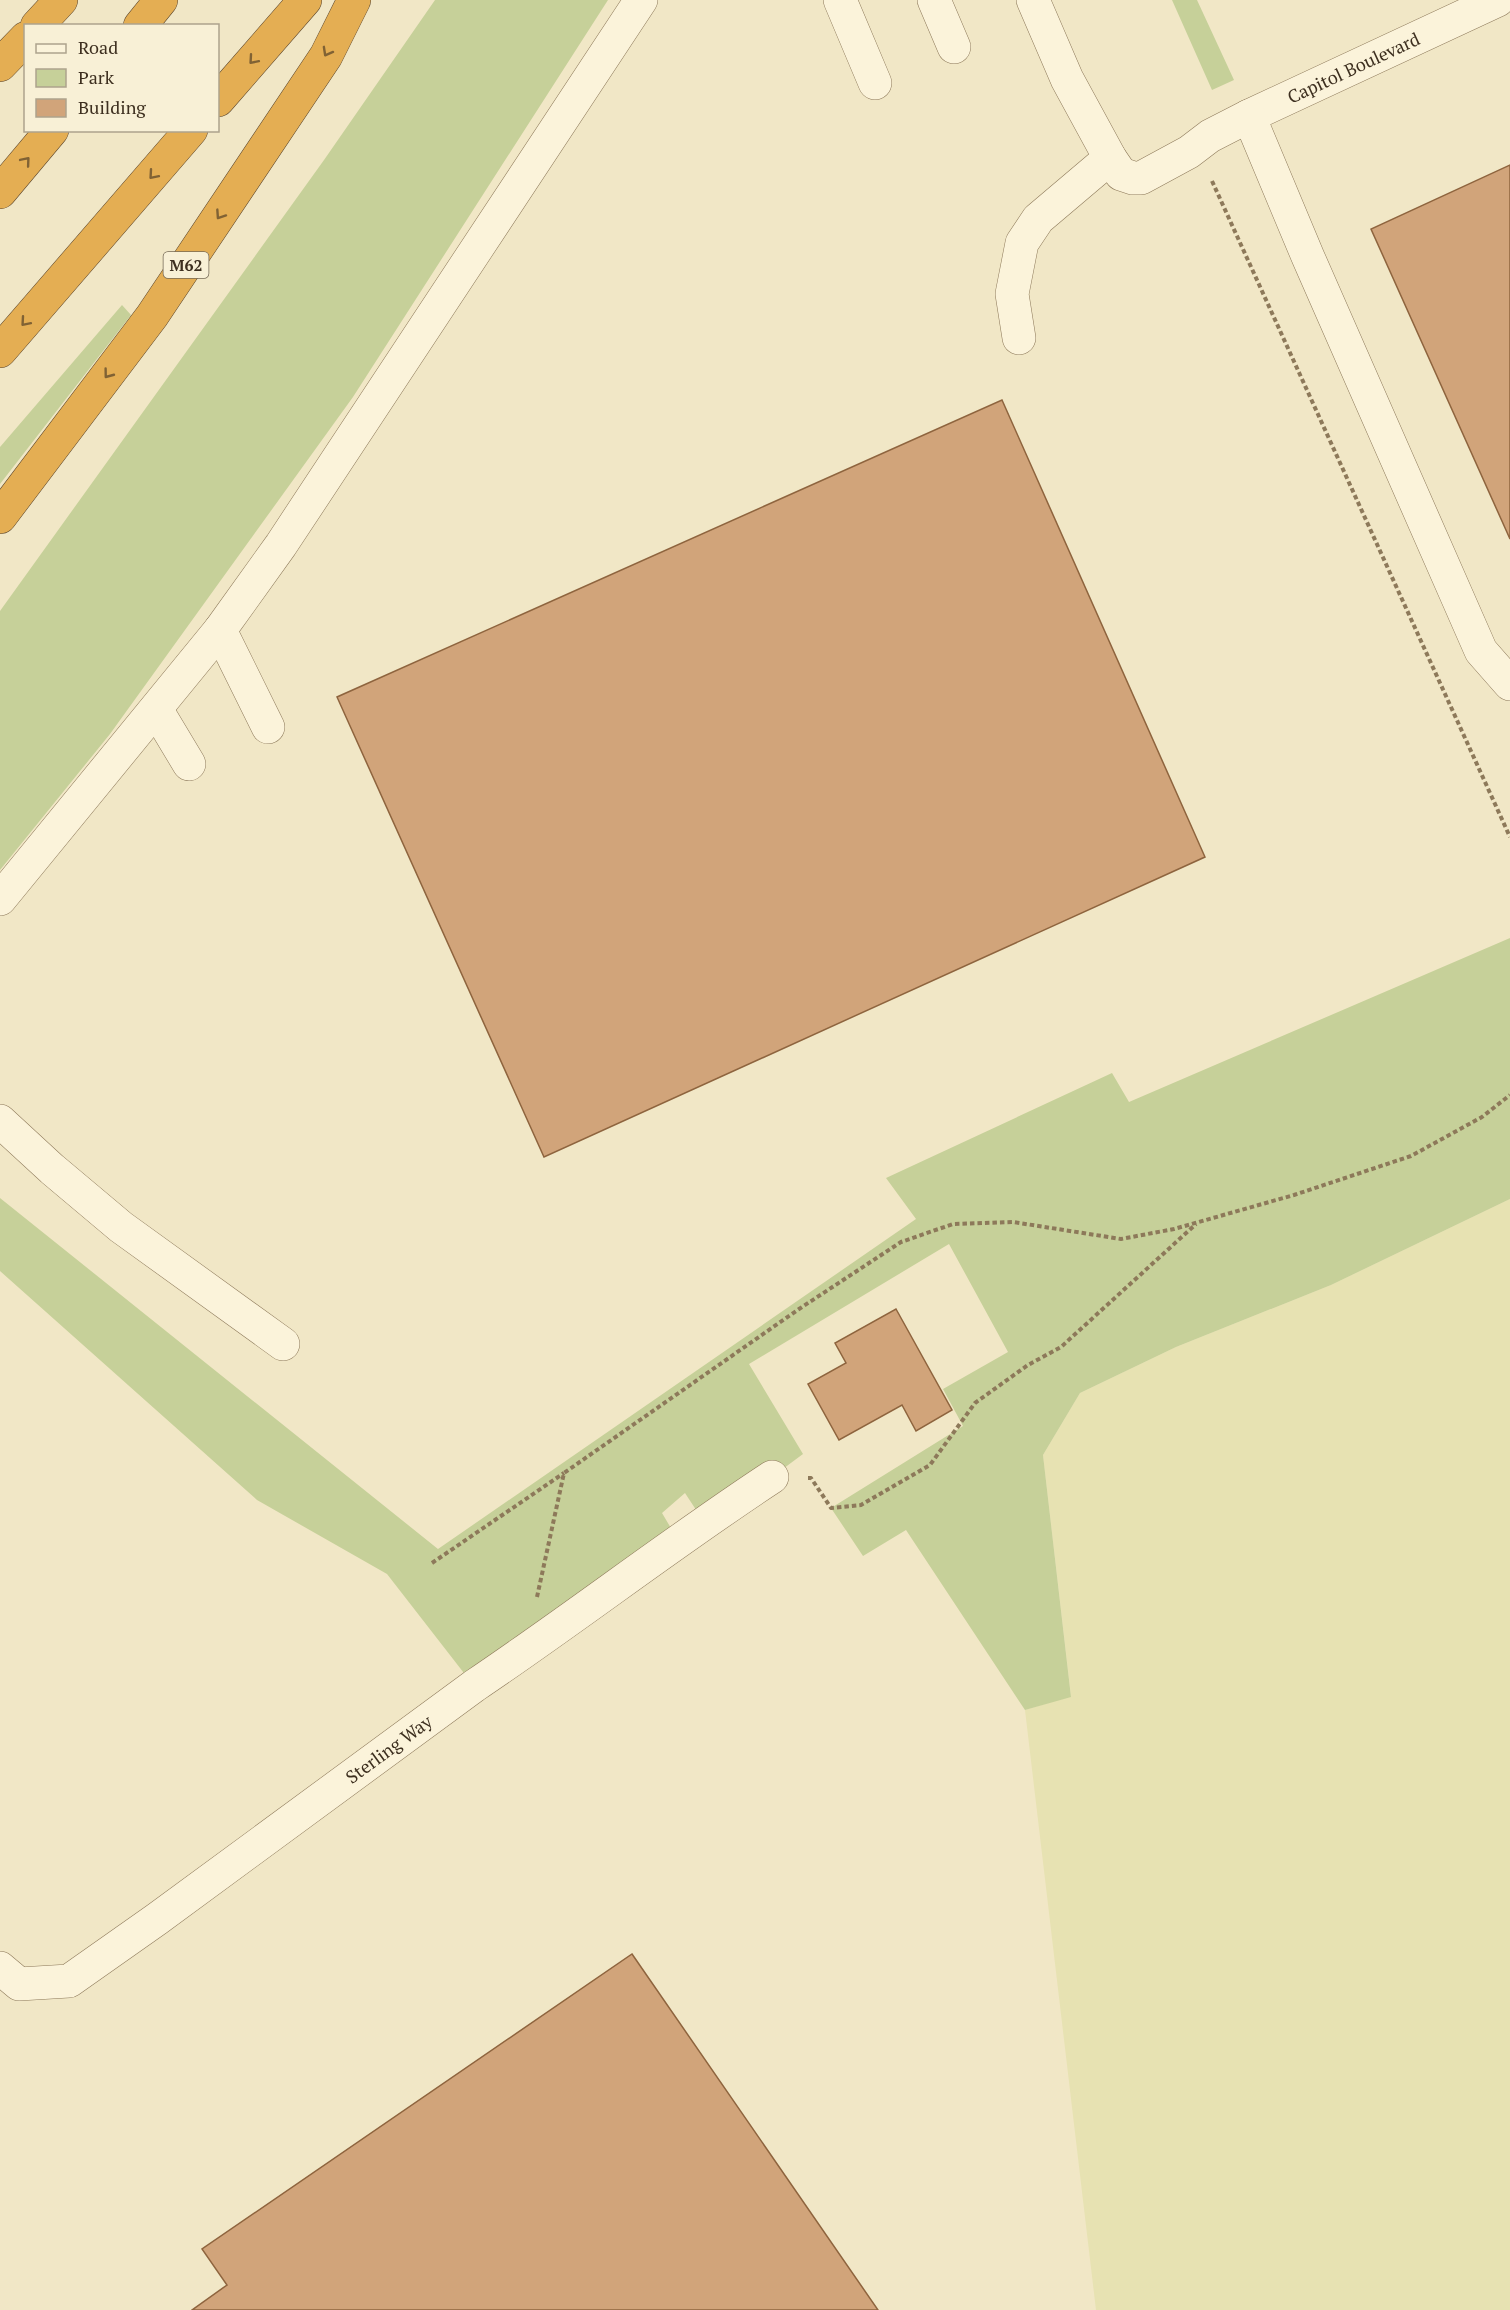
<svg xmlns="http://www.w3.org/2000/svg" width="1510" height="2310" viewBox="0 0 1510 2310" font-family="'PT Serif',serif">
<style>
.farmland{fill:#e7e2b2}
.green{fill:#c6d099}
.building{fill:#d1a47a;stroke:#8e643e;stroke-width:1.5}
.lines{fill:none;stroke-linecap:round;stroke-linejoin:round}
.minor-casing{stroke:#8d795a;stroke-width:34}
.highway-casing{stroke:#5b462e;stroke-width:34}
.path{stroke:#8d795a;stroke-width:4;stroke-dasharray:4.5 3;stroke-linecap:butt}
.minor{stroke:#fbf3da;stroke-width:33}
.highway{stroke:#e4ae53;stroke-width:33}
.oneway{stroke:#806234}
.labels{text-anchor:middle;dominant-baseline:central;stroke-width:6;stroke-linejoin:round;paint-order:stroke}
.shield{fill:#f8f0d6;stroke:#756956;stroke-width:1.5}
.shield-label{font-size:16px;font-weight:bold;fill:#3d2f1f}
.street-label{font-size:18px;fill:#3d2f1f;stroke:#f8f0d6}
</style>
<rect width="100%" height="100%" fill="#f1e7c6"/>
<path class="farmland" d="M 1510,1199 L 1510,2310 L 1096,2310 L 1025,1710 L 1071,1696 L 1043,1455 L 1080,1393 L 1176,1347 L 1331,1285 Z"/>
<path class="green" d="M 435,0 L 608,0 L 353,397 L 110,734 L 0,870 L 0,611 L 324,160 Z
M 1172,0 L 1197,0 L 1234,80 L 1212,90 Z
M 122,305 L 131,315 L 0,484 L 0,447 Z
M 1510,938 L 1510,1199 L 1331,1285 L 1176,1347 L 1080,1393 L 1043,1455 L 1071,1697 L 1025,1710 L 906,1530 L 863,1556 L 831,1508 L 963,1426 L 943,1389 L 1008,1352 L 949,1244 L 749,1364 L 803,1454 L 772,1477 L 704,1522 L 685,1493 L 662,1513 L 678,1540 L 474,1686 L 387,1574 L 257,1500 L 0,1271 L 0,1198 L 438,1549 L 916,1219 L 886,1178 L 1112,1073 L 1129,1102 Z"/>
<path class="building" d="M 1510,165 L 1510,539 L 1371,229 Z
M 1002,400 L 1205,857 L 544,1157 L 337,697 Z
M 896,1309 L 952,1410 L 916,1431 L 902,1405 L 839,1440 L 808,1384 L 846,1363 L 835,1343 Z
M 632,1954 L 878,2310 L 192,2310 L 227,2285 L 202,2249 Z"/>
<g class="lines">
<g class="minor-casing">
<g id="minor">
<path d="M 840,0 L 875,83"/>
<path d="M 934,0 L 954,47"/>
<path id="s1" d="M 1033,0 L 1067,79 L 1110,158 L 1121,174 L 1133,178 L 1141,178 L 1189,152 L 1210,136 L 1249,116 L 1498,0"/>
<path d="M 1249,116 L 1308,257 L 1481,651 L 1510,684"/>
<path d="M 1019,338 L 1012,294 L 1022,243 L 1038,219 L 1110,158"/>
<path d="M 220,630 L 268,727"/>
<path d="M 156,709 L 189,764"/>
<path d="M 0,899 L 220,630 L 281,545 L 641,0"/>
<path d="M 0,1121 L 52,1169 L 121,1227 L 283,1344"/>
<path id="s2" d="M 0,1968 L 19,1984 L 69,1981 L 157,1919 L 474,1686 C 575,1618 670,1544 772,1477"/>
</g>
</g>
<g class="highway-casing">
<path id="highway" d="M 37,26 L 61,0
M 140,26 L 161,0
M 0,65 L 26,38
M 218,100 L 305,0
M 0,192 L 52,130
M 0,351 L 191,130
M 0,517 L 152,316 L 326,56 L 354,0"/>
</g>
<path class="path" d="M 1212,181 L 1510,837
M 808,1478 L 811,1478 L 831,1508 L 861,1505 L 930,1465 L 975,1403 L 1028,1365 L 1061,1347 L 1196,1224
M 432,1563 L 564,1473
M 537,1597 L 564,1473 L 799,1309 L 901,1242 L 953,1224 L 1013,1222 L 1121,1239 L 1174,1229 L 1294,1195 L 1411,1156 L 1482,1117 L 1510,1095"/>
<use href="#minor" class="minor"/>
<use href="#highway" class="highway"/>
</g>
<defs><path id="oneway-chevron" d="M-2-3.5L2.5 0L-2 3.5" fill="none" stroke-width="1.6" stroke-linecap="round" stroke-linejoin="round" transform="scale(1.5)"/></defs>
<g class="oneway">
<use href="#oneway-chevron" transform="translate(327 52) rotate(119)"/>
<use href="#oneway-chevron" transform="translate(253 60) rotate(131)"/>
<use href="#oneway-chevron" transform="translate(26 161) rotate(-50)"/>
<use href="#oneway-chevron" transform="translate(153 175) rotate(131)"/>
<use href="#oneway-chevron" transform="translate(220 215) rotate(124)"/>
<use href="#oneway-chevron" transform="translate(25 322) rotate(131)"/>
<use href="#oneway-chevron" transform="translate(108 374) rotate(127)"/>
</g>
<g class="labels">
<rect class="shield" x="163.5" y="252" width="45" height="26" rx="4.5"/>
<g class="shield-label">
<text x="186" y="265">M62</text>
</g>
<g class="street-label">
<text stroke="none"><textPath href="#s1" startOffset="456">Capitol Boulevard</textPath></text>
<text stroke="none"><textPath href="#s2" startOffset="470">Sterling Way</textPath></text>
</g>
</g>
<rect x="24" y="24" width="195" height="108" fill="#f8f0d6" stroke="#ada38d" stroke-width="1.5"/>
<rect x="36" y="44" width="30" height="9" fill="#fbf3da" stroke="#ada38d" stroke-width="1.5"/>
<text x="78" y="54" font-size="18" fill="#3d2f1f">Road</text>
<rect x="36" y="69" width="30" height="18" fill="#c6d099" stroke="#ada38d" stroke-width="1.5"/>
<text x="78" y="84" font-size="18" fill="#3d2f1f">Park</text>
<rect x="36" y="99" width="30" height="18" fill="#d1a47a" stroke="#ada38d" stroke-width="1.5"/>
<text x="78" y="114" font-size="18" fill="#3d2f1f">Building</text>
</svg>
